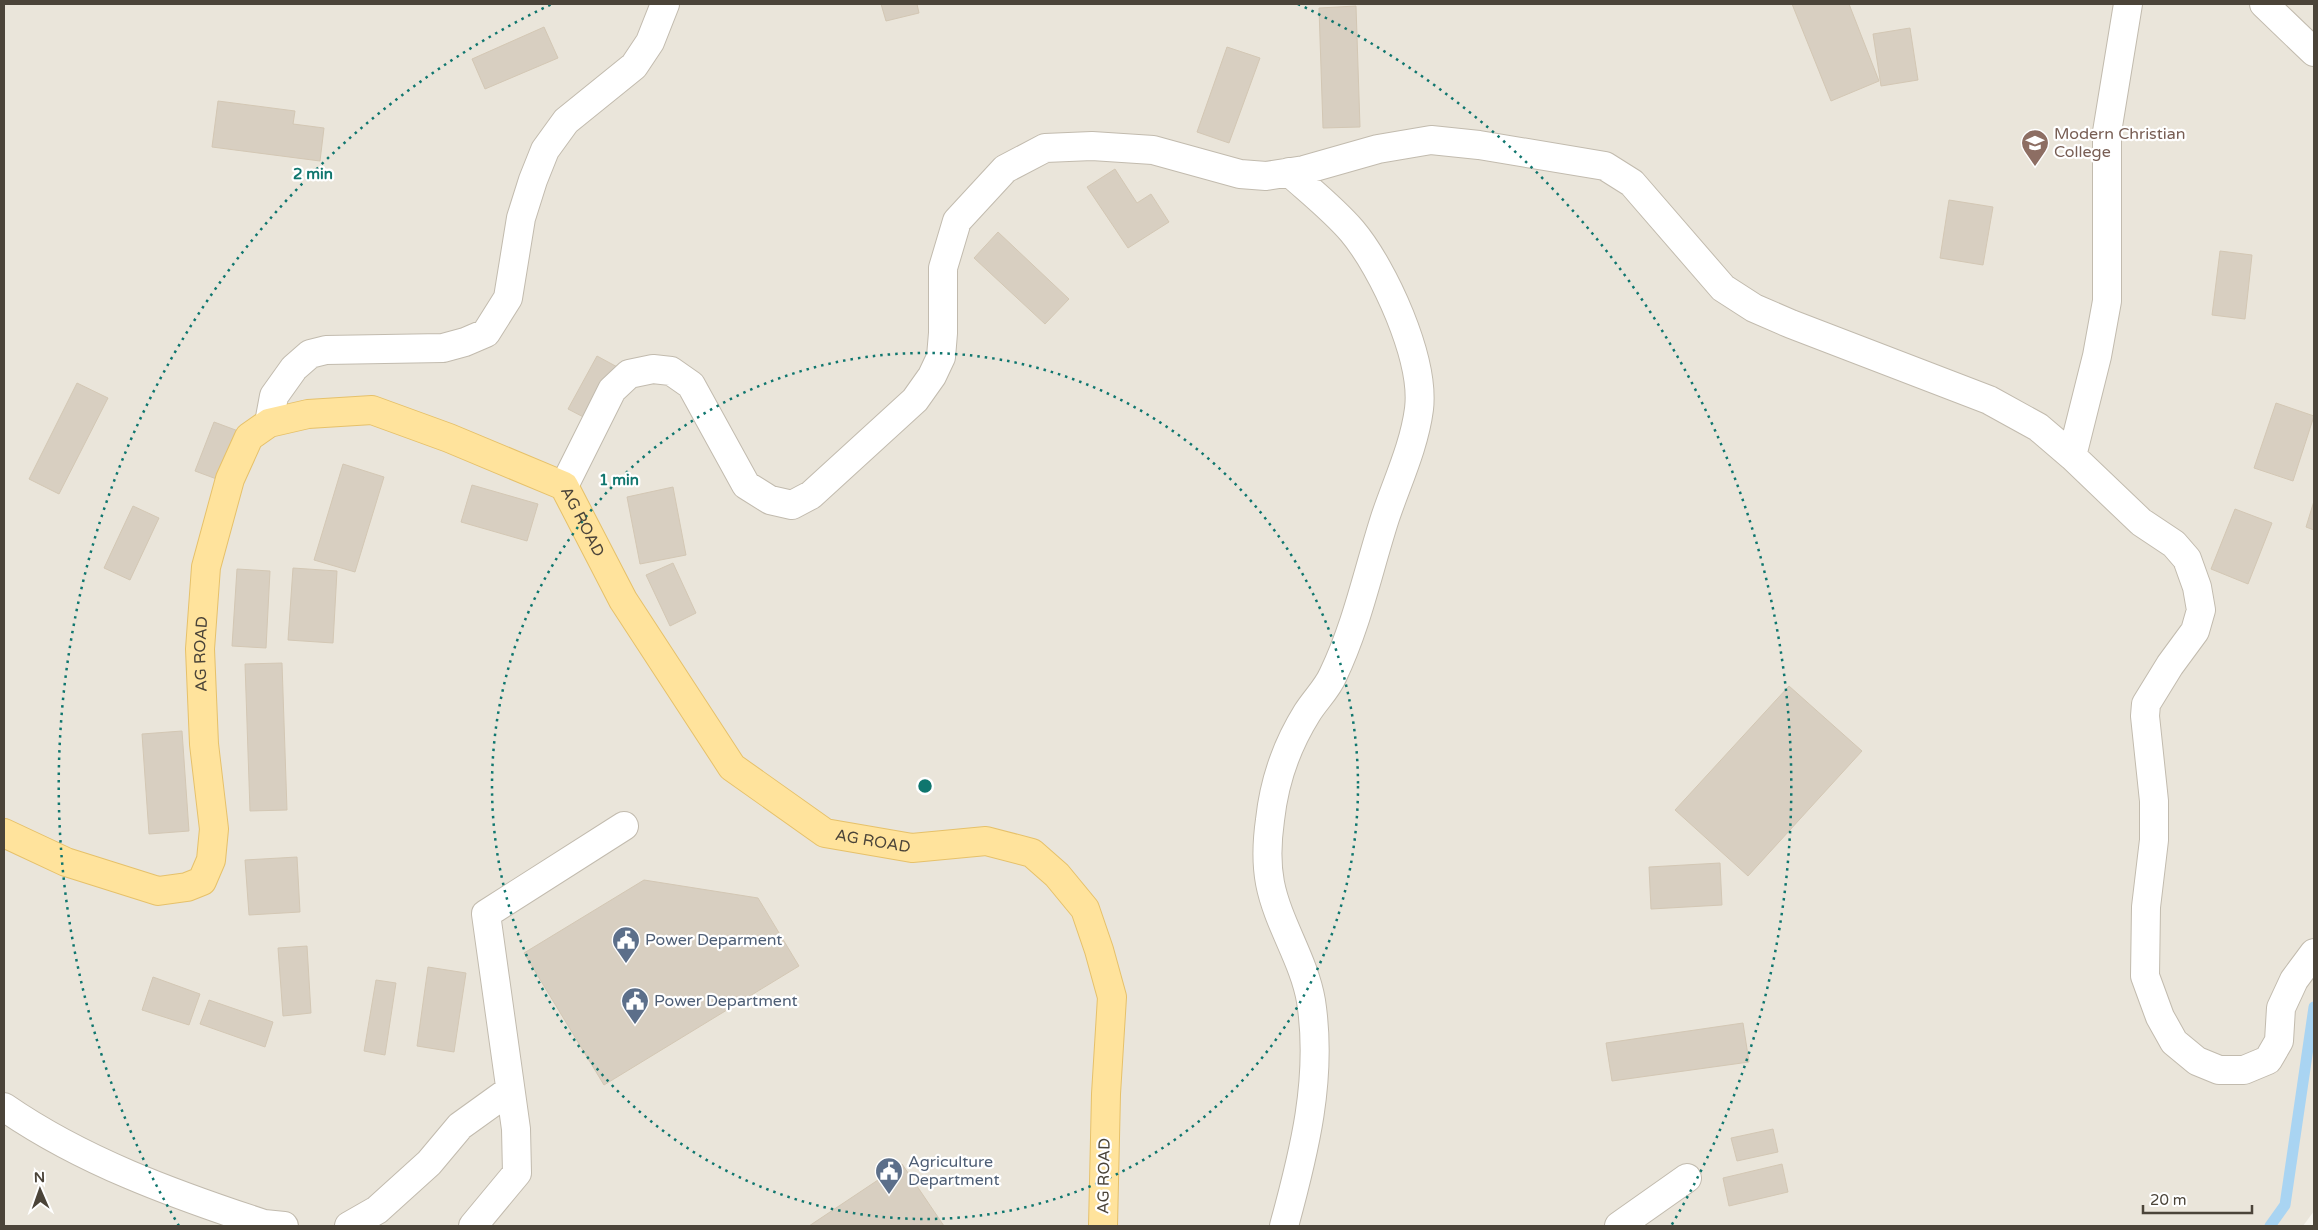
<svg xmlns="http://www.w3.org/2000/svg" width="2318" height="1230" viewBox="0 0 2318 1230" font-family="'Varela Round',sans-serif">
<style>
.residential{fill:#eae5da}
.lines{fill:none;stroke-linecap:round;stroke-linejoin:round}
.stream{stroke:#a9d4f2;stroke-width:11}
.building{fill:#d8cfc1;stroke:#d3c7b4}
.minor-casing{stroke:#c2bbae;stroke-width:30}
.major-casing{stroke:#e6c16a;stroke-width:30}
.minor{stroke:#fff;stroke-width:28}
.major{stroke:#ffe39c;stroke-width:28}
.ring{fill:none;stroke:#0f766e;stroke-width:2.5;stroke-dasharray:2.5 5}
.labels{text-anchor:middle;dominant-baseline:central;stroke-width:4.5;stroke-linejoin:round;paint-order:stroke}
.education-label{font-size:16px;fill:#785e54;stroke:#fff;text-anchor:start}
.street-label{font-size:16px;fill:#4b4439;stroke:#fff}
.service-label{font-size:16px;fill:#4e5e75;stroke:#fff;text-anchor:start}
.centre{fill:#0f766e;stroke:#fff;stroke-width:2.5}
.ring-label{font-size:15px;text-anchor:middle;font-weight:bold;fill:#0f766e;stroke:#fff;stroke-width:4.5;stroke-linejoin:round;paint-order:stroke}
</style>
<rect width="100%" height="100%" fill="#f6f3ec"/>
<path class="residential" d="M 4,4 L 2314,4 L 2314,1211 L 2303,1226 L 4,1226 Z"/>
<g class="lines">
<path class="stream" d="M 2270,1226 L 2285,1205 L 2314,1007"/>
</g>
<path class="building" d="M 881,4 L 917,4 L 919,13 L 886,21 Z
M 1792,4 L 1849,4 L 1879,81 L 1831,101 Z
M 1356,6 L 1360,127 L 1323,128 L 1319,8 Z
M 544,27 L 558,58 L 485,89 L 472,59 Z
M 1910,28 L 1918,80 L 1881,86 L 1873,34 Z
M 1227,47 L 1260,58 L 1229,143 L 1197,132 Z
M 218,101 L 295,111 L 293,124 L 324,128 L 320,161 L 212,147 Z
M 1115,169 L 1137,203 L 1151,194 L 1169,222 L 1128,248 L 1087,187 Z
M 1949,200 L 1993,207 L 1983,265 L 1940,258 Z
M 998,232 L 1069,299 L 1045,324 L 974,258 Z
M 2220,251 L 2252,255 L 2245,319 L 2212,315 Z
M 597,356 L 621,369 L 593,422 L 568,409 Z
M 77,383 L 108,398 L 59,494 L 29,479 Z
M 2276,403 L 2314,416 L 2293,481 L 2254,468 Z
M 214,422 L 241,432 L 222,481 L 195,471 Z
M 343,464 L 384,477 L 355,572 L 314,560 Z
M 472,485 L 538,504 L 527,541 L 461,522 Z
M 673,487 L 686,555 L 640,564 L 627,497 Z
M 2314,501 L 2314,530 L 2306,527 Z
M 133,506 L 159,518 L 130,580 L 104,568 Z
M 2235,509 L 2272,523 L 2248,584 L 2211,569 Z
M 673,563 L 696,613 L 670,626 L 646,575 Z
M 293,568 L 337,571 L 333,643 L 288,640 Z
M 237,569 L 270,571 L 266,648 L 232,646 Z
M 282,663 L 287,810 L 250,811 L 245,664 Z
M 1789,686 L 1862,751 L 1748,876 L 1675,810 Z
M 182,731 L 189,831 L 149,834 L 142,734 Z
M 297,857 L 300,912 L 249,915 L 245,860 Z
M 1720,863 L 1722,905 L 1651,909 L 1649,867 Z
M 644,880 L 758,898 L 799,966 L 604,1085 L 524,953 Z
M 307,946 L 311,1013 L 283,1016 L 278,948 Z
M 428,967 L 466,973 L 454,1052 L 417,1046 Z
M 153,977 L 200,994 L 189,1025 L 142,1010 Z
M 376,980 L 396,983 L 385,1055 L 364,1051 Z
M 209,1000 L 273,1022 L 265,1047 L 200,1024 Z
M 1743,1023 L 1749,1062 L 1612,1081 L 1606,1043 Z
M 1773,1129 L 1778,1152 L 1737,1161 L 1731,1138 Z
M 902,1164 L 944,1226 L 809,1226 Z
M 1782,1164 L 1788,1192 L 1729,1206 L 1723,1178 Z"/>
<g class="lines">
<g class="minor-casing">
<path id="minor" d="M 2264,4 L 2314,52
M 269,423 L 274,396 L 294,368 L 310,354 L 326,350 L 443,348 L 465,342 L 486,333 L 508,298 L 521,218 L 533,180 L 545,150 L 566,121 L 634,66 L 650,42 L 665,4
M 2072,456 L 2097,356 L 2107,301 L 2107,132 L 2128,4
M 564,486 L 612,390 L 629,374 L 653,369 L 671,371 L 691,385 L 746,485 L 770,500 L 792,505 L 811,495 L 915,400 L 932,376 L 941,357 L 943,333 L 943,268 L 957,221 L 1005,169 L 1045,148 L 1092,146 L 1153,150 L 1240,174 L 1266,176 L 1304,170 L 1378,149 L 1431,140 L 1479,145 L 1605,166 L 1632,183 L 1723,288 L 1754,308 L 1791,324 L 1989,400 L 2038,427 L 2072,456 L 2141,522 L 2174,544 L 2187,559 L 2197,587 L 2201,610 L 2195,631 L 2170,665 L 2146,704 L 2145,716 L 2154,801 L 2154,840 L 2146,907 L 2145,976 L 2160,1017 L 2174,1042 L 2197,1061 L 2219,1070 L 2244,1070 L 2268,1060 L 2279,1041 L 2281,1008 L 2294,980 L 2314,953
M 4,1107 C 82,1161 173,1194 264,1224 L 284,1226
M 349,1226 L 377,1210 L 429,1163 L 460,1126 L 510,1090
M 473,1226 L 517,1173 L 516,1129 L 486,914 L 624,826
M 1284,1226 C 1304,1153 1323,1078 1311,1001 C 1304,960 1278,924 1270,883 C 1266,862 1267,841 1270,820 C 1274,783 1287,745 1307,713 C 1315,700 1327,689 1333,675 C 1357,625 1368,571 1385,518 C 1397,482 1414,447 1419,409 C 1425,359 1384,269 1352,231 C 1333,209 1310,191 1289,172
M 1619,1226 L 1687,1178"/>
</g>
<g class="major-casing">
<g id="major">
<path id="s1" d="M 4,833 L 66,862 L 158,891 L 187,887 L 202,881 L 211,860 L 214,829 L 204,744 L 200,649 L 206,567 L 230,479 L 249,437 L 269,423 L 308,414 L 372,410 L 449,438 L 564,486 L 623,600 L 732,767 L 825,833 L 912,848 L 986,841 L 1032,853 L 1057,875 L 1085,909 L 1099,950 L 1112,997 L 1106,1094 L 1103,1226"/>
</g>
</g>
<use href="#minor" class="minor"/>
<use href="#major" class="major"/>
</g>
<g class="ring">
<circle cx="925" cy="786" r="433"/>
<path d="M179 1226A866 866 0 0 1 552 4M1298 4A866 866 0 0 1 1671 1226"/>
</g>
<defs>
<g id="university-pin" transform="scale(1.4375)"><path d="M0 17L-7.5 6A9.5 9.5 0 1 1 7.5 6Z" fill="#8d6e63" stroke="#fff"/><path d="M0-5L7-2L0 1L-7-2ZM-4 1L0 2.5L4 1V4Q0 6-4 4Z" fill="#fff"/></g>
<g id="civic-pin" transform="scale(1.4375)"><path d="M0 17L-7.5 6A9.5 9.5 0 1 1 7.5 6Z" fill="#5c6f8a" stroke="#fff"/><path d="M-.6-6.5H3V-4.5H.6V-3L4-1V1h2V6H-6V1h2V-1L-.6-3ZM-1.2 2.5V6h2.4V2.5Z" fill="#fff"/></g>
</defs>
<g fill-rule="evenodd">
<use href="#university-pin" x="2035" y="143"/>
<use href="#civic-pin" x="626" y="940"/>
<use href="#civic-pin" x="635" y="1001"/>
<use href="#civic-pin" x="889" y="1171"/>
</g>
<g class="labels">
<g class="education-label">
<text x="2054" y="134">Modern Christian<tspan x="2054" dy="18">College</tspan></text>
</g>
<g class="street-label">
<text stroke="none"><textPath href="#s1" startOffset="1040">AG ROAD</textPath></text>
<text stroke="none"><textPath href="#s1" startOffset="440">AG ROAD</textPath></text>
<text stroke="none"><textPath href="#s1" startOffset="1490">AG ROAD</textPath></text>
<text transform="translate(1104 1176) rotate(-89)">AG ROAD</text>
</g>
<g class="service-label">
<text x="645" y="940">Power Deparment</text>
<text x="654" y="1001">Power Department</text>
<text x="908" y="1162">Agriculture<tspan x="908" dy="18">Department</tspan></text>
</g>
</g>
<circle cx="925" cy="786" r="8" class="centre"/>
<g class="ring-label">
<text x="313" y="179">2 min</text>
<text x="619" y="485">1 min</text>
</g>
<rect width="2318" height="1230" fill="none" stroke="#4b4439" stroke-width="10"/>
<g transform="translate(40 1190) rotate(358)" stroke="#ffffff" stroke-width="4" paint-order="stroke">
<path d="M0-4L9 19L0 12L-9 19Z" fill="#4b4439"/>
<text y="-8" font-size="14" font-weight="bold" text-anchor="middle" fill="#4b4439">N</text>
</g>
<path d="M2143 1205v8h109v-8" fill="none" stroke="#4b4439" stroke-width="2.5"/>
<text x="2150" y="1205" font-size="15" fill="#4b4439" stroke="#ffffff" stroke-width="4" paint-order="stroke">20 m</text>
</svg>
